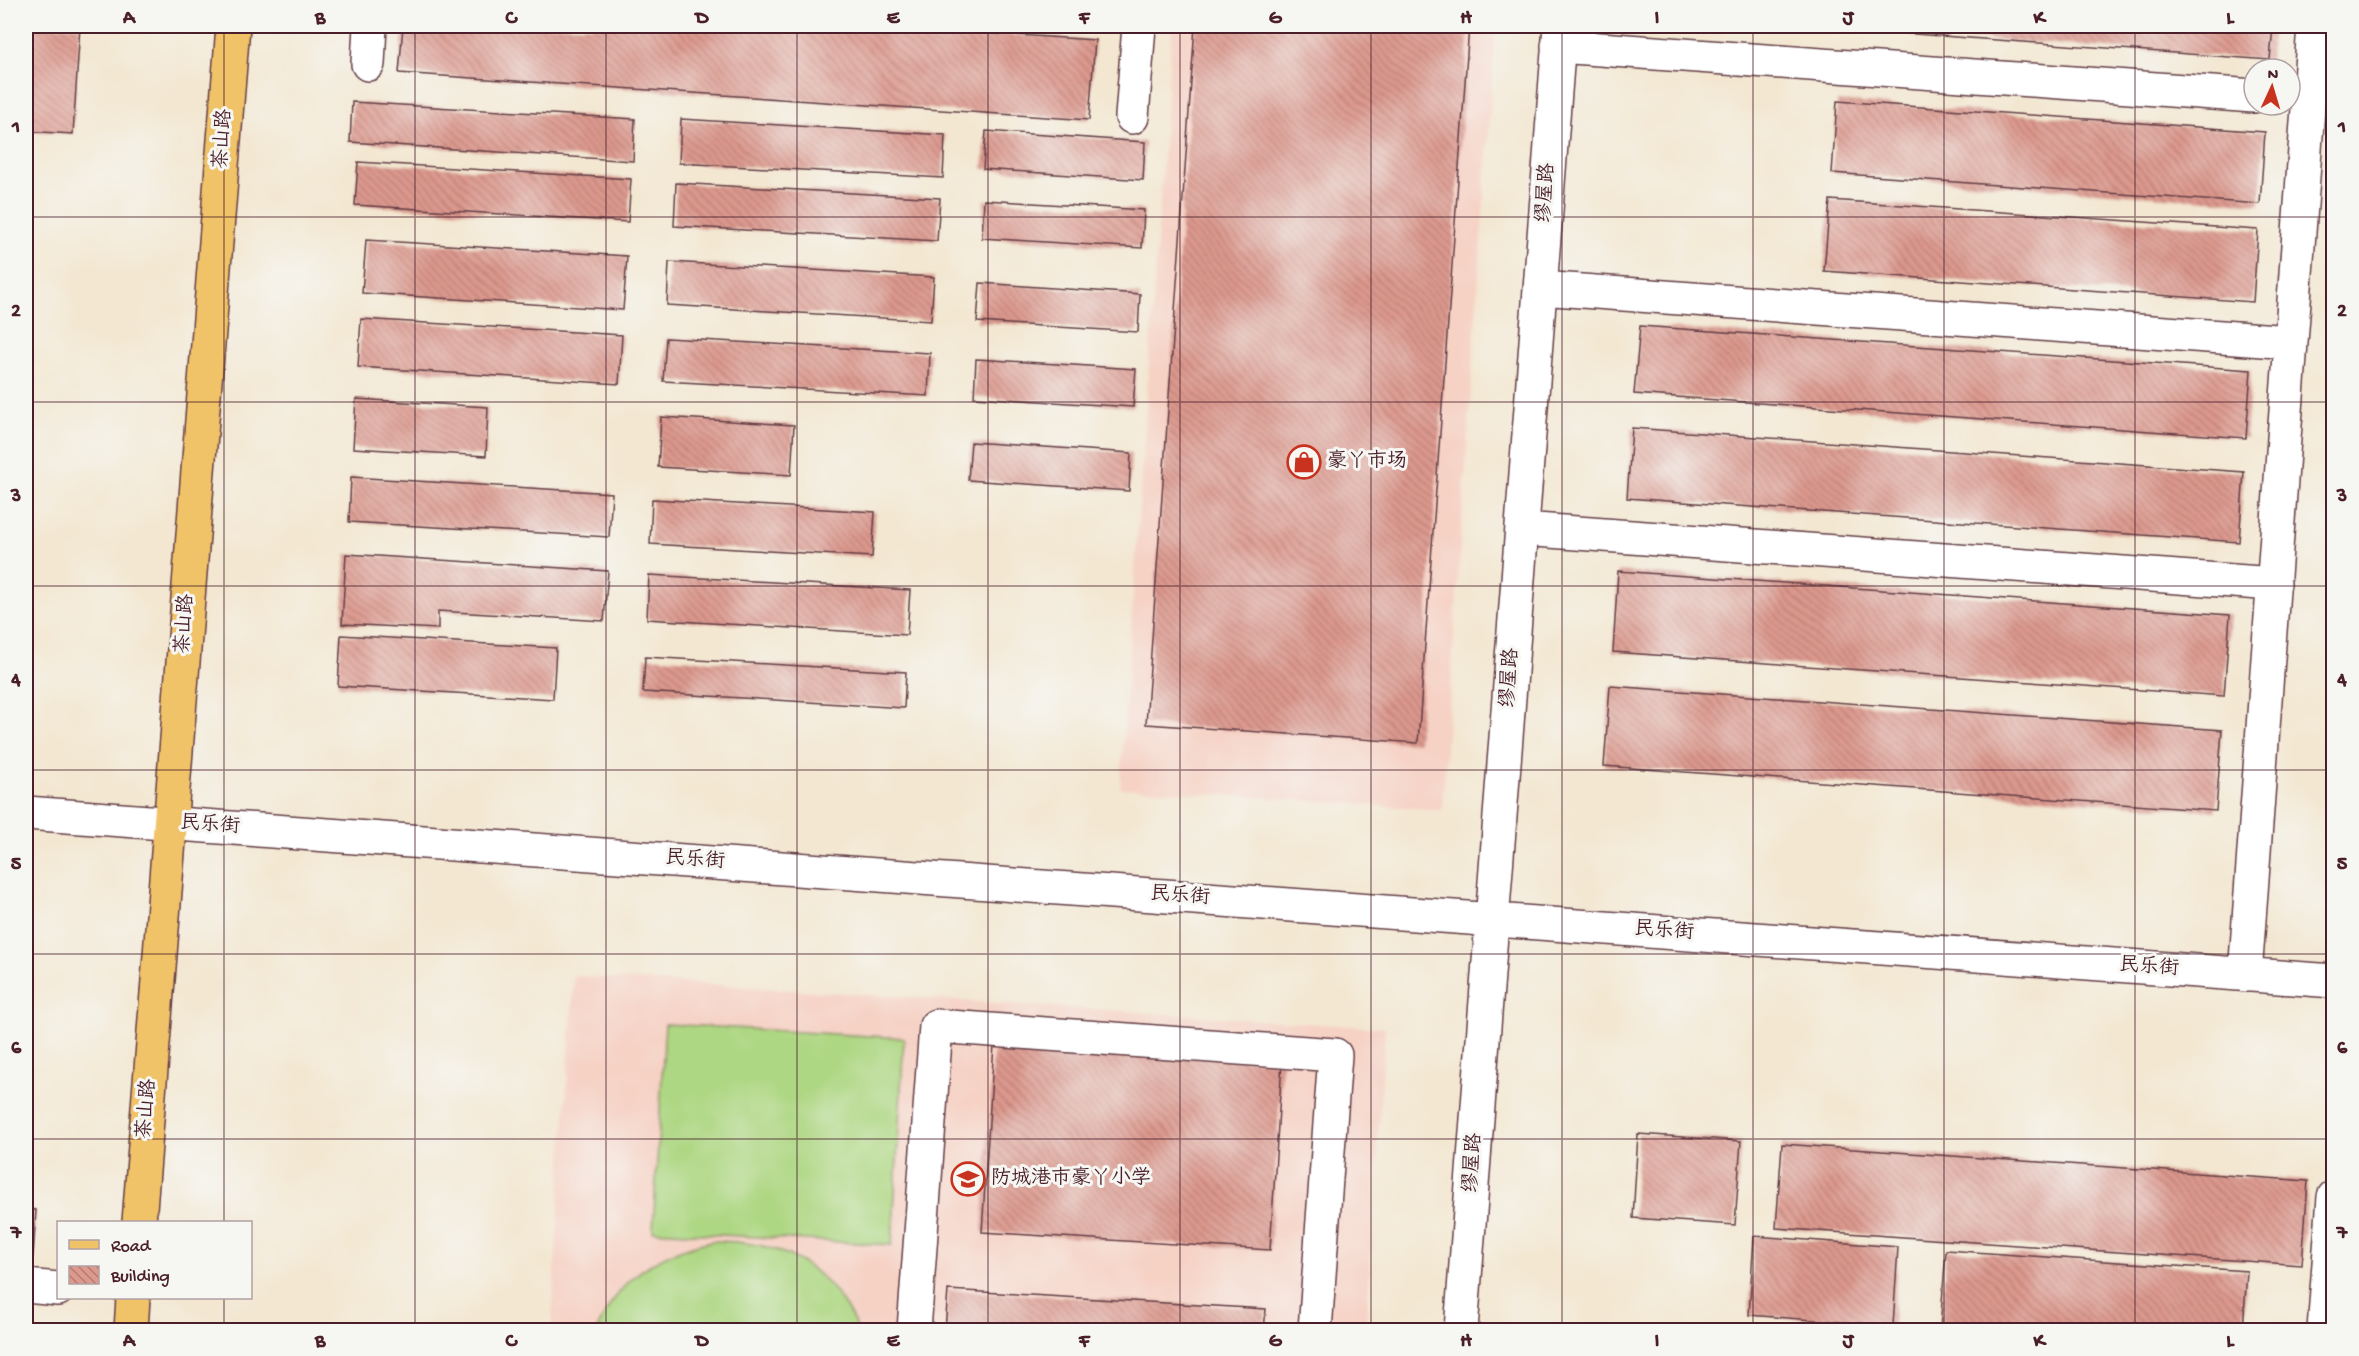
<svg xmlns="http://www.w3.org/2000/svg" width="2359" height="1356" viewBox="0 0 2359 1356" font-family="'Gochi Hand','LXGW WenKai TC',sans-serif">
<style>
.built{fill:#f6d2c5}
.pitch{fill:#aed783;stroke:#7c7b57;stroke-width:1.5}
.building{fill:url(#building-back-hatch)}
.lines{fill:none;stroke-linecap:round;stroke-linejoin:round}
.minor-casing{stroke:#633d44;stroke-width:36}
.major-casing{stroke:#633d44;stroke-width:36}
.minor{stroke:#fff;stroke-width:33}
.major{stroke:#f1c369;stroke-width:33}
.grid{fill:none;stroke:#4a1f2b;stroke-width:1.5;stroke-opacity:0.55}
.labels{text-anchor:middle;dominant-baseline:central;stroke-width:6;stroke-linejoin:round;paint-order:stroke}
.street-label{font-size:20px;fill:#4a1f2b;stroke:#f6f6f2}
.poi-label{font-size:20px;fill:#4a1f2b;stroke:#f6f6f2;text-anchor:start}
.neatline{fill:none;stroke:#4a1f2b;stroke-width:2}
.grid-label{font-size:20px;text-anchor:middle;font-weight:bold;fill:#4a1f2b}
</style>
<defs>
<pattern id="building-back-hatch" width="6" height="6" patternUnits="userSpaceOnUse" patternTransform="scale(1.5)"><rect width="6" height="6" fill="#dd998e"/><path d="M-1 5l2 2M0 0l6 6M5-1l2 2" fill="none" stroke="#b57c74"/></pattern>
</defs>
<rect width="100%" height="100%" fill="#f6f6f2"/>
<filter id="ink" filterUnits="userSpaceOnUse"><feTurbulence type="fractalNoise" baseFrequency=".0167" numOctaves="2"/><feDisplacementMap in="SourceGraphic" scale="12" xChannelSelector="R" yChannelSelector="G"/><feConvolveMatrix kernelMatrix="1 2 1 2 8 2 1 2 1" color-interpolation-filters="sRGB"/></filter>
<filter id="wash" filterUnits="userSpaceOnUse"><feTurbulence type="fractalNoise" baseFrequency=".008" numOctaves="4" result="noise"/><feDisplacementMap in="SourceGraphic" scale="24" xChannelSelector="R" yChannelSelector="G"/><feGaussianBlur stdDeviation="1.35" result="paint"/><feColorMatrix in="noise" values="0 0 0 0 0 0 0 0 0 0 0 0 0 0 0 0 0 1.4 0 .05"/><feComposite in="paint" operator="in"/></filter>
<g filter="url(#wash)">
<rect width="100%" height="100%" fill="#f3e7d1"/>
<path class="built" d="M 1172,26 L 1496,26 L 1442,810 L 1120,788 Z
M 574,976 L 1385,1028 L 1366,1330 L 551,1330 Z"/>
<path class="pitch" d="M 665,1024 L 904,1038 L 892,1245 L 653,1231 Z
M 712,1241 C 781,1240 829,1266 858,1330 L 597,1330 C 620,1277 656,1253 712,1241 Z"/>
<g id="blocks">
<path class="building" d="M 26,26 L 80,26 L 73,134 L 26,131 Z
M 403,26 L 877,26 L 1095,40 L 1089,120 L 399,73 Z
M 1195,26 L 1469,26 L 1418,743 L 1146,724 Z
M 1819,26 L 2273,26 L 2270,60 L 1819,27 Z
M 1837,101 L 2265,132 L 2260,204 L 1832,173 Z
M 352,102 L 635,119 L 633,161 L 350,142 Z
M 681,119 L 945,135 L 943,178 L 679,163 Z
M 986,131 L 1145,142 L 1143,180 L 983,169 Z
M 358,162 L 631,179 L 628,222 L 355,205 Z
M 676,183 L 940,198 L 937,241 L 674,226 Z
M 984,200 L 1144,210 L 1142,248 L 982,238 Z
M 1830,200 L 2258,230 L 2253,302 L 1824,271 Z
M 366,240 L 627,256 L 623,310 L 362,293 Z
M 669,262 L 934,277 L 931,321 L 667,305 Z
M 980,283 L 1140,294 L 1138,332 L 977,322 Z
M 361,319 L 622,335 L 619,384 L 358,367 Z
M 1640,326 L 2251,370 L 2246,438 L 1634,394 Z
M 666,338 L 930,353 L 928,396 L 663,381 Z
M 976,359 L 1136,369 L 1133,407 L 974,397 Z
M 356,399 L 488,407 L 486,456 L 353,448 Z
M 661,417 L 794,425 L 791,475 L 658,467 Z
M 1632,428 L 2244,472 L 2239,542 L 1627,498 Z
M 971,442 L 1131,453 L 1129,491 L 968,480 Z
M 351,477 L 612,493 L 609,537 L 349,522 Z
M 652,499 L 875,512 L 872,557 L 650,544 Z
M 346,554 L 608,571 L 604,621 L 438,611 L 438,629 L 342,624 Z
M 1618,571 L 2230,615 L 2224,696 L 1613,652 Z
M 649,575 L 910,590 L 907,635 L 647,619 Z
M 341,635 L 556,648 L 553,699 L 338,686 Z
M 645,657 L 906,672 L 904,708 L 643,692 Z
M 1610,686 L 2222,730 L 2216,811 L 1604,766 Z
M 994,1044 L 1282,1062 L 1270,1250 L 982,1232 Z
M 1638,1134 L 1741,1141 L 1735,1225 L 1633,1218 Z
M 1782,1144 L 2308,1181 L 2302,1265 L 1776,1228 Z
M 26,1209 L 36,1210 L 33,1257 L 26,1257 Z
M 1754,1236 L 1898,1247 L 1893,1326 L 1749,1315 Z
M 1946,1250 L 2247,1271 L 2243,1330 L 1940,1329 Z
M 948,1290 L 1266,1309 L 1264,1330 L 945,1330 Z"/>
</g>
</g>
<g filter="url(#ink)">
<use href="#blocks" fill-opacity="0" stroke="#633d44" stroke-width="1.5"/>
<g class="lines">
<g class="minor-casing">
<path id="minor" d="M 1558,46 L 2254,96
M 368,64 L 370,26
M 1132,117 L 1139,26
M 1540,288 L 2291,342
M 1522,529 L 2274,584
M 26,813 L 2334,981
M 2245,975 L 2314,26
M 26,1286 L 58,1289
M 914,1330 L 936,1026 L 1335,1055 L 1315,1330
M 1461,1330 L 1560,26
M 2324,1330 L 2334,1197"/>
</g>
<g class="major-casing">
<path id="major" d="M 139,1222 L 233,26
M 131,1330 L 133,1298"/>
</g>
<use href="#minor" class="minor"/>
<use href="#major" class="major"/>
</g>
</g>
<path class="grid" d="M 224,26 L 224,1222M 415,26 L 415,1330M 606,26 L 606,1330M 797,26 L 797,1330M 988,26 L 988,1330M 1180,26 L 1180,1330M 1371,26 L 1371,1330M 1562,26 L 1562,1330M 1753,26 L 1753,1330M 1944,26 L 1944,1330M 2135,26 L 2135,1330M 26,217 L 2334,217M 26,402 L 2334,402M 26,586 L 2334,586M 26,770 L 2334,770M 26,954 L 2334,954M 26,1139 L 2334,1139M 224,1298 L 224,1330"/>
<defs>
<g id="shop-ring" transform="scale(1.725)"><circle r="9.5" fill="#f6f6f2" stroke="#c8321e" stroke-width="1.5"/><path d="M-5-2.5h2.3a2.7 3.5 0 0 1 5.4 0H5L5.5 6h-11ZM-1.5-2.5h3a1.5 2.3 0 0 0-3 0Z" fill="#c8321e"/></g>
<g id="school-ring" transform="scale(1.725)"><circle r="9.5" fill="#f6f6f2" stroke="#c8321e" stroke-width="1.5"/><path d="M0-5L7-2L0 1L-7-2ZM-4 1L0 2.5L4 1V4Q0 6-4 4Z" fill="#c8321e"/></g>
</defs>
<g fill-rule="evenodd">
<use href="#shop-ring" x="1304" y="462"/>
<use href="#school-ring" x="968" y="1179"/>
</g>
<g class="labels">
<g class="street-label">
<text transform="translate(224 139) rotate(-86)">茶山路</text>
<text transform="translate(1547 193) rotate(-86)">缪屋路</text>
<text transform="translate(186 624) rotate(-86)">茶山路</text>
<text transform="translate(1511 678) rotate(-86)">缪屋路</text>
<text transform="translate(210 826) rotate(4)">民乐街</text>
<text transform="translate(695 861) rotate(4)">民乐街</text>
<text transform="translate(1180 897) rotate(4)">民乐街</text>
<text transform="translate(1664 932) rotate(4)">民乐街</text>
<text transform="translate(2149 968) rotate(4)">民乐街</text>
<text transform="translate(148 1109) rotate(-85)">茶山路</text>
<text transform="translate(1474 1163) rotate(-86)">缪屋路</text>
</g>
<g class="poi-label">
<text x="1327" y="462">豪丫市场</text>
<text x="991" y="1179">防城港市豪丫小学</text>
</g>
</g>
<rect width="2359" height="1356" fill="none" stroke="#f6f6f2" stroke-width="66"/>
<rect x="57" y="1221" width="195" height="78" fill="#f6f6f2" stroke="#b1a0a2" stroke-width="1.5"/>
<rect x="69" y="1240" width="30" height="9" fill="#f1c369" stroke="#b1a0a2" stroke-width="1.5"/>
<text x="111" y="1251" font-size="18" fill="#4a1f2b">Road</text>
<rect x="69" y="1266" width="30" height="18" fill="url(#building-back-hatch)" stroke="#b1a0a2" stroke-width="1.5"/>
<text x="111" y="1281" font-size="18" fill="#4a1f2b">Building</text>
<g transform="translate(2272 87) rotate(4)"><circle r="28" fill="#f6f6f2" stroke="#b1a0a2" stroke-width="1.5"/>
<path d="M0-4.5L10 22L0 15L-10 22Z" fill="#c8321e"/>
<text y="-9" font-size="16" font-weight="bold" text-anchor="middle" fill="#4a1f2b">N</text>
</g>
<rect x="33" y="33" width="2293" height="1290" class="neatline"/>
<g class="grid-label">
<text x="129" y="23">A</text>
<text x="320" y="23">B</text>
<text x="511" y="23">C</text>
<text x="702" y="23">D</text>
<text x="893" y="23">E</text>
<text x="1084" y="23">F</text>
<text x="1275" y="23">G</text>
<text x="1466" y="23">H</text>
<text x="1657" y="23">I</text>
<text x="1848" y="23">J</text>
<text x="2039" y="23">K</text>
<text x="2230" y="23">L</text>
<text x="16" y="132">1</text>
<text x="2342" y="132">1</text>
<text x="16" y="316">2</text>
<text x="2342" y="316">2</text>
<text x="16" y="501">3</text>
<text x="2342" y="501">3</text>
<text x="16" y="685">4</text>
<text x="2342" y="685">4</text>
<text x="16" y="869">5</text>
<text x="2342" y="869">5</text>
<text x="16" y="1053">6</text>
<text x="2342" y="1053">6</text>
<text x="16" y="1238">7</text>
<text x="2342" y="1238">7</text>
<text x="129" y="1346">A</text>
<text x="320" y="1346">B</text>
<text x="511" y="1346">C</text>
<text x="702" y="1346">D</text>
<text x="893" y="1346">E</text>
<text x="1084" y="1346">F</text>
<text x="1275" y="1346">G</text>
<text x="1466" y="1346">H</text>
<text x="1657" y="1346">I</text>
<text x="1848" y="1346">J</text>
<text x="2039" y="1346">K</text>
<text x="2230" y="1346">L</text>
</g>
</svg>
